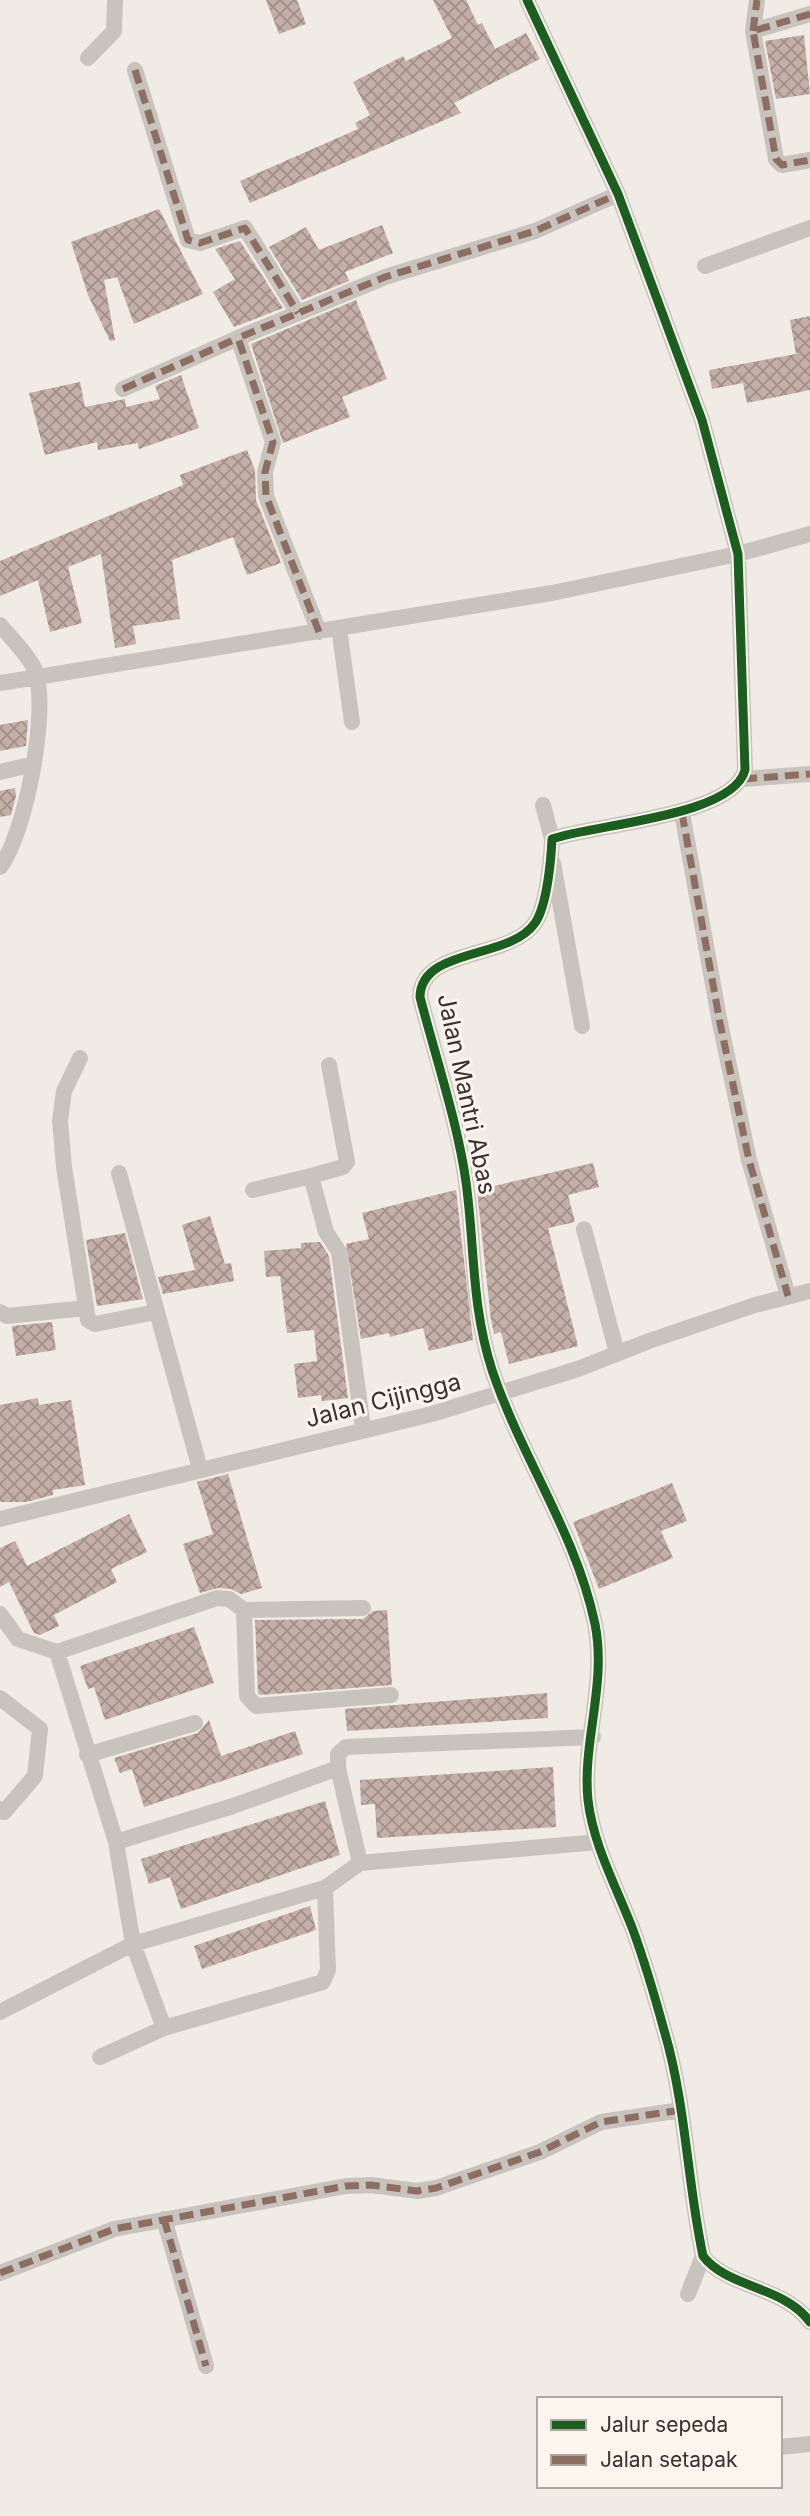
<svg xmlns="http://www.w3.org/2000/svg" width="810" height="2516" viewBox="0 0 810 2516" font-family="Inter,sans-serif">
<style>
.building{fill:url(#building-cross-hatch)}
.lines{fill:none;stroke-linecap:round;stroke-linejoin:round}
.minor{stroke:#c9c3be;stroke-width:16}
.quiet{stroke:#8d6e63;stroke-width:7;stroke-dasharray:14 7;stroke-linecap:butt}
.cycleway-casing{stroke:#fbf5ee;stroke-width:13}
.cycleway{stroke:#1b5e20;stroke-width:9}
.labels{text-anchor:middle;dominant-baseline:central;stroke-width:6;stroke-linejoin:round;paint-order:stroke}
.street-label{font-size:24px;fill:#3b302b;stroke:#fbf5ee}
</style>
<defs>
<pattern id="building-cross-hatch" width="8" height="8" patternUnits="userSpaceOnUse" patternTransform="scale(1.75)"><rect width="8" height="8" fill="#c3afa7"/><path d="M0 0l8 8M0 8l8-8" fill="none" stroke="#a08f88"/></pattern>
</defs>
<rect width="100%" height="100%" fill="#f0ebe5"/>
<path class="building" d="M 266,0 L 297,0 L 306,24 L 279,34 Z
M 433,0 L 466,0 L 478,25 L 482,23 L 495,49 L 526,33 L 540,59 L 454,103 L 461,113 L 250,203 L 240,181 L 358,129 L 355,123 L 370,115 L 353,82 L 403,56 L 406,61 L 452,38 Z
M 804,35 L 810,94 L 776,99 L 765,41 Z
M 159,209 L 203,294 L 134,324 L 117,277 L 104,280 L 115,340 L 110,341 L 88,295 L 71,242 Z
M 382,225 L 393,253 L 345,272 L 349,281 L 302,300 L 269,247 L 306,227 L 319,250 Z
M 240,241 L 283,308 L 234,327 L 213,292 L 235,279 L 215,249 Z
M 356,300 L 387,379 L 342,397 L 350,417 L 283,443 L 251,344 Z
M 810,316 L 810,390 L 747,403 L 743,383 L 712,389 L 709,370 L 796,354 L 790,320 Z
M 181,375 L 199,428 L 139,449 L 138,443 L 98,450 L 97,442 L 45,455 L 29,393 L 80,382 L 85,407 L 125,399 L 126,407 L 160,399 L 155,386 Z
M 247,450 L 255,470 L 256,500 L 281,563 L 247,575 L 233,537 L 172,560 L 180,619 L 133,626 L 136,644 L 115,648 L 101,554 L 68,567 L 82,623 L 50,632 L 38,580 L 0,596 L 0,561 L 183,485 L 180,475 Z
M 28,720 L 26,746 L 0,751 L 0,725 Z
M 15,788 L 16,796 L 11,815 L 0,817 L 0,791 Z
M 593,1163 L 599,1187 L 568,1195 L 575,1222 L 548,1228 L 578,1346 L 509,1364 L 501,1332 L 494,1334 L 491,1320 L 477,1190 Z
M 456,1190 L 473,1340 L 429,1351 L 423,1328 L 390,1337 L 389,1333 L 361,1339 L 346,1244 L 369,1239 L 362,1213 Z
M 210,1216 L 225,1264 L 231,1263 L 234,1281 L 163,1294 L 158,1277 L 195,1270 L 182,1225 Z
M 125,1233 L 143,1299 L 97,1306 L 86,1240 Z
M 320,1242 L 329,1256 L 348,1398 L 322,1401 L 321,1395 L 298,1398 L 294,1364 L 317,1361 L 314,1330 L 287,1333 L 280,1276 L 266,1277 L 264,1251 L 301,1248 L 301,1243 Z
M 52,1322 L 56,1350 L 16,1356 L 12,1326 Z
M 38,1398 L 39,1405 L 71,1400 L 85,1485 L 53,1490 L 53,1495 L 26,1502 L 0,1502 L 0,1405 Z
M 228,1474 L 262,1588 L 241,1594 L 231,1589 L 218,1588 L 200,1593 L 183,1544 L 213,1534 L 197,1482 Z
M 672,1483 L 687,1521 L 661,1531 L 673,1558 L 599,1589 L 573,1522 Z
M 129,1514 L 147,1552 L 111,1569 L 117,1582 L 54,1615 L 59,1626 L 40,1635 L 34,1633 L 9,1582 L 0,1587 L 0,1548 L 15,1541 L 27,1566 Z
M 387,1610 L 392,1685 L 260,1695 L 258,1693 L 255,1620 L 363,1619 L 373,1611 Z
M 194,1627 L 214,1683 L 105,1720 L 94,1687 L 88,1689 L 80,1666 Z
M 547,1693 L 548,1718 L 347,1731 L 345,1709 Z
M 209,1720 L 221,1756 L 295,1731 L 303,1754 L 144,1807 L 132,1769 L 120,1773 L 114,1758 L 198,1733 Z
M 553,1767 L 556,1827 L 377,1838 L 375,1804 L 361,1805 L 360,1780 Z
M 325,1801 L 340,1855 L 181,1909 L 170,1877 L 149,1884 L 141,1859 Z
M 310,1906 L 316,1930 L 202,1969 L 194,1946 Z"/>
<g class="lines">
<path class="minor" d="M 527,0 L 618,194 L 702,420 L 738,554 L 745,770 C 733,817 594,824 552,839 C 551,860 547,906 535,923 C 510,960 421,947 420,997 C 435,1055 458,1124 466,1182 C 475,1248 471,1304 492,1370 C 521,1457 576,1533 595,1624 C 607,1684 582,1743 588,1800 C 593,1845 617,1888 633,1930 C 645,1963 655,1997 664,2030 C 686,2104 687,2181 703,2256 C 727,2288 784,2286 810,2322
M 810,14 L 753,31 L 776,159 L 782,165 L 810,160
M 753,31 L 757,0
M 88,58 L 114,31 L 115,0
M 135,70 L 188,240 L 200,243 L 245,228 L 298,313
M 705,266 L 810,228
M 123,389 L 238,338
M 0,625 C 11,638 26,652 34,668 C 51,705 25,836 0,867
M 339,628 L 352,722
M 319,632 L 266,496 L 265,472 L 273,442 L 238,338 L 385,277 L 535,231 L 618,194
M 0,683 L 552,593 L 738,554 L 810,534
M 0,772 L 34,764
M 743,779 L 810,774
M 543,805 L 552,839
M 682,813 L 720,1023 L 749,1160 L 788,1296
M 553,863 L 582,1026
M 80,1058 L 64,1091 L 60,1121 L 64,1167 L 88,1320 L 95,1324 L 156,1312
M 119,1173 L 200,1469
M 311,1176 L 343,1167 L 347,1162 L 329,1065
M 253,1190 L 311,1176 L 326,1232 L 339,1252 L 363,1428
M 584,1229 L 617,1353
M 0,1312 L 7,1316 L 86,1308
M 0,1519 L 432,1414 L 578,1369 L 649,1341 L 755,1305 L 810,1291
M 244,1610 L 363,1608
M 0,1614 L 18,1639 L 57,1652 L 116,1842 L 133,1944 L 164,2028
M 57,1652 L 217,1598 L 229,1599 L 244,1610 L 247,1696 L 256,1706 L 391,1695
M 0,1698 L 40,1729 L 35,1776 L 4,1812 L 0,1809
M 87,1755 L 195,1723
M 338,1768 L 360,1863
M 116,1842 L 233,1806 L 338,1768 L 338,1754 L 346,1747 L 593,1737
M 0,2012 L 133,1944 L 325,1888 L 360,1863 L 598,1842
M 100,2057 L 164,2028 L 323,1982 L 328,1970 L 325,1888
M 164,2219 L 206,2366
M 0,2273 L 114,2229 L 346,2186 L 371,2185 L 417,2191 L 436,2188 L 540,2152 L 601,2122 L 681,2110
M 688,2294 L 703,2256
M 780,2447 L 810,2444"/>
<path class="quiet" d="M 810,14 L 753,31 L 776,159 L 782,165 L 810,160
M 753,31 L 757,0
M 135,70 L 188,240 L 200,243 L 245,228 L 298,313
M 123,389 L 238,338
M 319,632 L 266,496 L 265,472 L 273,442 L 238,338 L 385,277 L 535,231 L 618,194
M 743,779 L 810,774
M 682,813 L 720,1023 L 749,1160 L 788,1296
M 164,2219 L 206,2366
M 0,2273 L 114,2229 L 346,2186 L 371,2185 L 417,2191 L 436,2188 L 540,2152 L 601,2122 L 681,2110"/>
<g class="cycleway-casing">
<path id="cycleway" d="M 527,0 L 618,194 L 702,420 L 738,554 L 745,770 C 733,817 594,824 552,839 C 551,860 547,906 535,923 C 510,960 421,947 420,997 C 435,1055 458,1124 466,1182 C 475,1248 471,1304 492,1370 C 521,1457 576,1533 595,1624 C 607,1684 582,1743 588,1800 C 593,1845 617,1888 633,1930 C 645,1963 655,1997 664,2030 C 686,2104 687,2181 703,2256 C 727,2288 784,2286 810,2322"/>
</g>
<use href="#cycleway" class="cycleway"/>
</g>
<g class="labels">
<g class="street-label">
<text transform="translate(467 1094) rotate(78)">Jalan Mantri Abas</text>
<text transform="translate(383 1400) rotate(-14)">Jalan Cijingga</text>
</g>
</g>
<rect x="537" y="2397" width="245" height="91" fill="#fbf5ee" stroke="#aea6a0" stroke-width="2"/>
<rect x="551" y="2420" width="35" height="10" fill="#1b5e20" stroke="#aea6a0" stroke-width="2"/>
<text x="600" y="2432" font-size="21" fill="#3b302b">Jalur sepeda</text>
<rect x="551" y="2455" width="35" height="10" fill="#8d6e63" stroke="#aea6a0" stroke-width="2"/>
<text x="600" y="2467" font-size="21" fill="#3b302b">Jalan setapak</text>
</svg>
